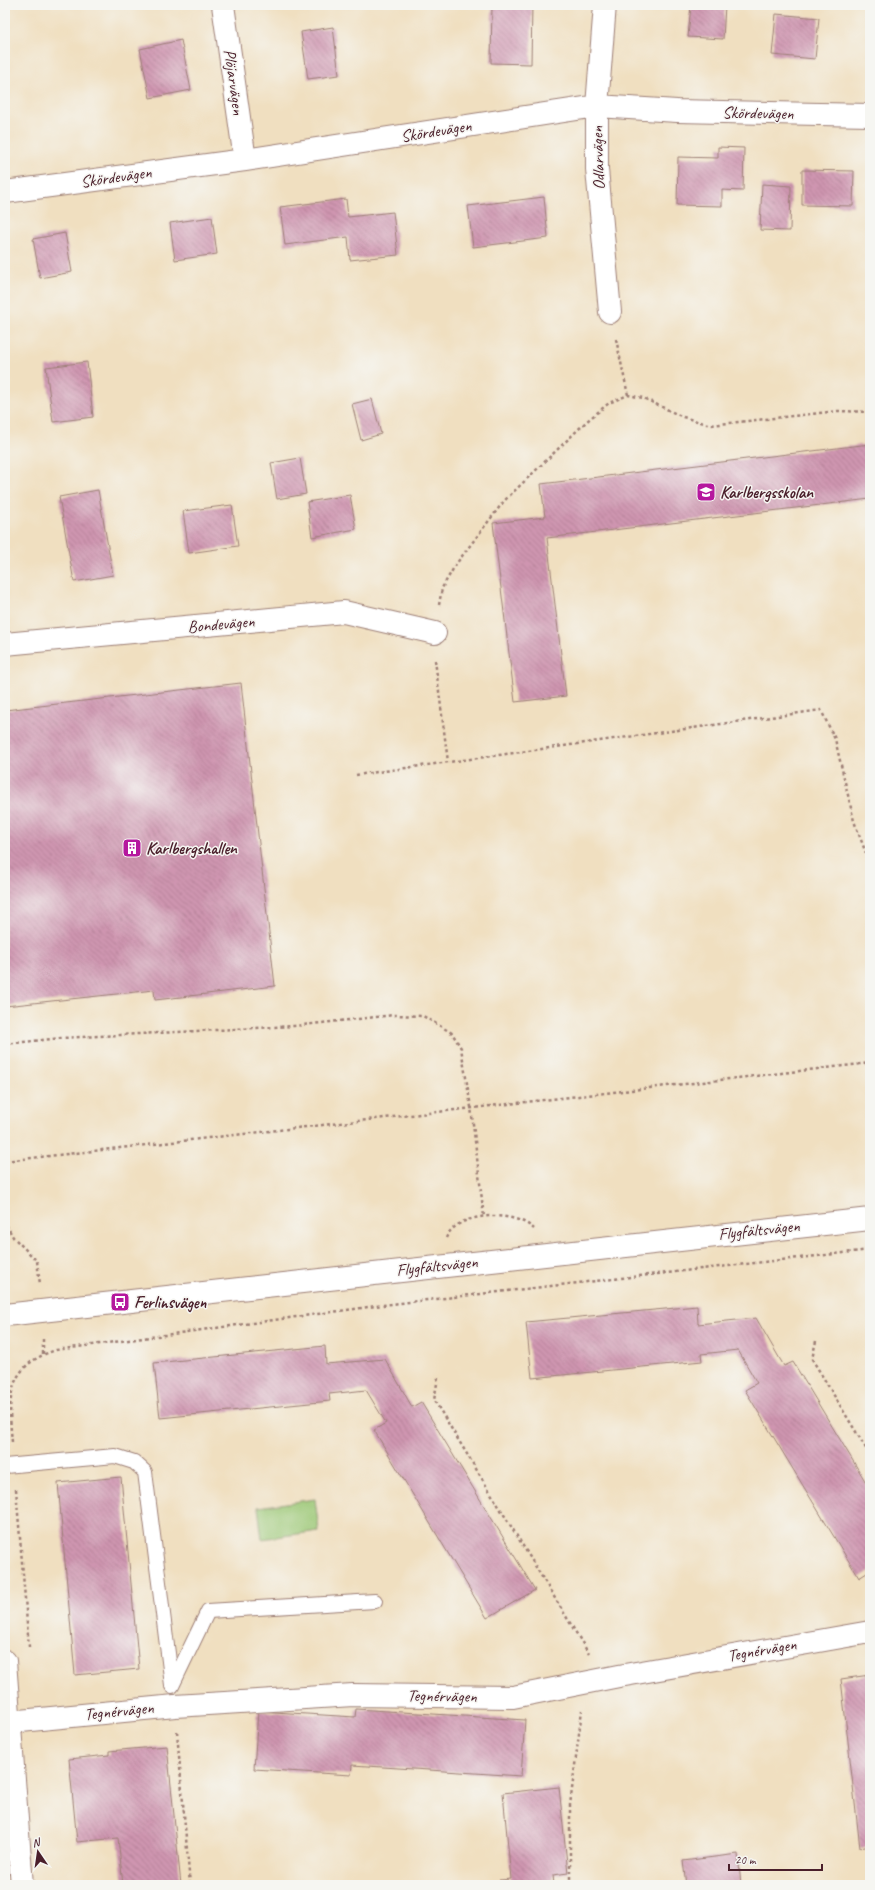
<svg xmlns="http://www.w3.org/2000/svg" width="875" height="1890" viewBox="0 0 875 1890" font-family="Caveat,sans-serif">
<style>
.park{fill:#9bc775;stroke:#727350}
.building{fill:url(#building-back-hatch)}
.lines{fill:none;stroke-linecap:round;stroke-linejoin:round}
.service-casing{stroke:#9d7f76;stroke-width:16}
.minor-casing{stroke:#9d7f76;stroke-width:24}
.tertiary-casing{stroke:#9d7f76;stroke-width:24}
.path{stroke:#9d7f76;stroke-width:2.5;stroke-dasharray:3 3;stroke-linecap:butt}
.service{stroke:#fff;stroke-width:14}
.minor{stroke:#fff;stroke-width:22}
.tertiary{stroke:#fff;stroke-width:22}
.labels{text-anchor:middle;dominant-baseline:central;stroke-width:3;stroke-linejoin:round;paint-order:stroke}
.street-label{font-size:17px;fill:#4a1f2b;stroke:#f6f6f2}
.poi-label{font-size:17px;font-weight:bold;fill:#4a1f2b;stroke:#f6f6f2;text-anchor:start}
</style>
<defs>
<pattern id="building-back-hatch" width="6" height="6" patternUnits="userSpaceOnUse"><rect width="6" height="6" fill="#cf95b0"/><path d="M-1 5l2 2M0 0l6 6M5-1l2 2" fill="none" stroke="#aa798f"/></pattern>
</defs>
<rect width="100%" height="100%" fill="#f6f6f2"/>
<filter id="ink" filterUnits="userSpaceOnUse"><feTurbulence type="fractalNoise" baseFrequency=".025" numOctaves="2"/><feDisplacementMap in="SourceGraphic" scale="8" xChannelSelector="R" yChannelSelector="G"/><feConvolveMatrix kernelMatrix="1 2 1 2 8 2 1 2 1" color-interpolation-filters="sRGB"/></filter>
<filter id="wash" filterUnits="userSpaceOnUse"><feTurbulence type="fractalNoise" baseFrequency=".012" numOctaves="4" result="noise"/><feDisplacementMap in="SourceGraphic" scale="16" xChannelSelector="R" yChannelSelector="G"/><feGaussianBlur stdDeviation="0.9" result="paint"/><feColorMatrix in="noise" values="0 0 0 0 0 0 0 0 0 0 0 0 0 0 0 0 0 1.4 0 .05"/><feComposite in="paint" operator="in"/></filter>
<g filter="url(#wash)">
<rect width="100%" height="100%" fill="#f0dfc0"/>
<path class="park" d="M 315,1499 L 319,1531 L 262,1539 L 258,1507 Z"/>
<g id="blocks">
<path class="building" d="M 492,5 L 532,5 L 531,64 L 491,63 Z
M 691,5 L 725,5 L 723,39 L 688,37 Z
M 776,14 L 819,18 L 815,59 L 772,55 Z
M 333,27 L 339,75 L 308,79 L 301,32 Z
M 181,40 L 191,90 L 150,98 L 140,49 Z
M 718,147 L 744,148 L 743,191 L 722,190 L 722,206 L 677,205 L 678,157 L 718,158 Z
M 802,170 L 854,171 L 853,206 L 802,205 Z
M 762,184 L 791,186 L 790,231 L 760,230 Z
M 544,197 L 548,238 L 473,247 L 468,206 Z
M 346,199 L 348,217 L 393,212 L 398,255 L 350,260 L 348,237 L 285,245 L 280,207 Z
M 212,217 L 217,254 L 175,260 L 170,223 Z
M 65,233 L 72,272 L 40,278 L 33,239 Z
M 87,362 L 93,417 L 53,422 L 46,367 Z
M 372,399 L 381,434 L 361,440 L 352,404 Z
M 870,444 L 870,499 L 547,538 L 566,696 L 515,702 L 493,523 L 545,517 L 541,484 Z
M 300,458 L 306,494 L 277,499 L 271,463 Z
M 98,490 L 113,575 L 74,582 L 59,497 Z
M 350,495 L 356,529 L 312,537 L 307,502 Z
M 232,505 L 238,546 L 189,553 L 183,511 Z
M 241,683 L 275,986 L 155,1000 L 154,990 L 5,1006 L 5,710 Z
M 697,1306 L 698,1324 L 756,1318 L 784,1366 L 793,1362 L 870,1489 L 870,1571 L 859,1578 L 745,1390 L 757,1383 L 738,1350 L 701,1354 L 702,1361 L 532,1378 L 526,1322 Z
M 325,1346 L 326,1364 L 385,1359 L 412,1407 L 421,1402 L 535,1590 L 487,1618 L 374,1430 L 386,1423 L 366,1390 L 329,1394 L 330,1401 L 160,1418 L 154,1363 Z
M 121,1477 L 139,1669 L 75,1675 L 58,1483 Z
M 870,1675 L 870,1846 L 860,1848 L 841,1679 Z
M 356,1709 L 525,1720 L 521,1776 L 352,1765 L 351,1775 L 254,1769 L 258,1711 L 355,1717 Z
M 167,1746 L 181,1885 L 123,1885 L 118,1838 L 77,1842 L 69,1759 L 109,1755 L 109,1751 Z
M 559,1787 L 568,1873 L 553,1875 L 554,1885 L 499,1885 L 499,1880 L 511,1879 L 503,1793 Z
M 738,1854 L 741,1885 L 686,1885 L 683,1861 Z"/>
</g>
</g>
<g filter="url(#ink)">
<use href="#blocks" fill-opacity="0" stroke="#9d7f76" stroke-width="1"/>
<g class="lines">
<g class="service-casing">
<path id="service" d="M 5,1466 L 115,1456 L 134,1462 L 145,1472 L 172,1685
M 172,1686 L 208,1611 L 375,1601"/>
</g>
<g class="minor-casing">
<path id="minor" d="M 223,5 L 245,160
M 605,5 L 597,106 L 597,169 L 610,312
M 5,192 L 245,160 L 597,106 L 677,111 L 870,115
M 5,644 L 344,612 L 435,633
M 10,1722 L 175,1706 L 353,1695 L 513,1697 L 619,1676 L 870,1632"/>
</g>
<g class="tertiary-casing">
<path id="tertiary" d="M 5,1315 L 870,1219
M 5,1661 L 22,1885"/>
</g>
<path class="path" d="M 616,339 L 628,395
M 439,605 L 442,588 L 456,564 L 504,501 L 587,421 L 609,403 L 628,395 L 643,398 L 683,417 L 711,425 L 838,411 L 870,412
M 435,660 L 448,762
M 356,775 L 821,710 L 835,739 L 854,821 L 870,864
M 5,1044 L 61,1038 L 294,1026 L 394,1015 L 423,1016 L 452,1033 L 461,1048 L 471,1107 L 484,1217
M 5,1161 L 870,1063
M 5,1219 L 7,1226 L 13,1237 L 37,1261 L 40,1284
M 446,1238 C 457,1211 515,1210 534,1229
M 43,1339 L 43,1354
M 816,1341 L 812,1359 L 870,1455
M 438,1378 L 434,1400 L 589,1654
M 12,1442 C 8,1398 6,1366 56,1350 L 383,1305 L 870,1250
M 16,1489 L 29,1647
M 177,1732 L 190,1885
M 570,1885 L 570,1805 L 582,1710"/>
<use href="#service" class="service"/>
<use href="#minor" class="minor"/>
<use href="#tertiary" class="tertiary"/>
</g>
</g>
<defs>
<g id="school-square" transform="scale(1)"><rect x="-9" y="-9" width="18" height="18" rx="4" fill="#b5179e" stroke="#f6f6f2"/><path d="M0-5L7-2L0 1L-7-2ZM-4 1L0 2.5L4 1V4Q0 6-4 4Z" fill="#fff"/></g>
<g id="building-square" transform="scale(1)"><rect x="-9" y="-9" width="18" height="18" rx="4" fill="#b5179e" stroke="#f6f6f2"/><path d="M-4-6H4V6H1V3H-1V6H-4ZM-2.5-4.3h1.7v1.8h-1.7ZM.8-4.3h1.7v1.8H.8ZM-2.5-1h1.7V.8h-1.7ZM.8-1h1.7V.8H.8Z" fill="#fff"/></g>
<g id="bus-square" transform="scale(1)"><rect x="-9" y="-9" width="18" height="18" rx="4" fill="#b5179e" stroke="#f6f6f2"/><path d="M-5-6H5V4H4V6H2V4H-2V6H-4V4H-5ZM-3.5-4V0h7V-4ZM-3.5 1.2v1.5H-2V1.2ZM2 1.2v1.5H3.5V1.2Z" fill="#fff"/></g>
</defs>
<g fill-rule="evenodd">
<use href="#school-square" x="706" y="492"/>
<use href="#building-square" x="132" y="848"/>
<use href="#bus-square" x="120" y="1302"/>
</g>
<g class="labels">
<g class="street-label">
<text transform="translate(234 82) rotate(82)">Plöjarvägen</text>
<text transform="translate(758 113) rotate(1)">Skördevägen</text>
<text transform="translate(436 131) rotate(-9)">Skördevägen</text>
<text transform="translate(598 158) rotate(-92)">Odlarvägen</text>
<text transform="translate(116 177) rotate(-8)">Skördevägen</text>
<text transform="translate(221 624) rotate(-5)">Bondevägen</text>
<text transform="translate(759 1230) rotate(-6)">Flygfältsvägen</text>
<text transform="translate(437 1266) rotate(-6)">Flygfältsvägen</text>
<text transform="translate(762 1650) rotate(-10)">Tegnérvägen</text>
<text transform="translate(442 1696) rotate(1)">Tegnérvägen</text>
<text transform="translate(119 1711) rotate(-6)">Tegnérvägen</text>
</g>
<g class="poi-label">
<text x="720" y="492">Karlbergsskolan</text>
<text x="146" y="848">Karlbergshallen</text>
<text x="134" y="1302">Ferlinsvägen</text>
</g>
</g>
<rect width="875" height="1890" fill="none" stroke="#f6f6f2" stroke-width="20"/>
<g transform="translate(38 1852) rotate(347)" stroke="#f6f6f2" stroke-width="3" paint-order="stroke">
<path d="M0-3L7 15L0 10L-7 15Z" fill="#4a1f2b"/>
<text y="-6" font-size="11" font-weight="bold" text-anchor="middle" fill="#4a1f2b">N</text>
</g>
<path d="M729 1864v6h93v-6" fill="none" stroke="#4a1f2b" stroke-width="2"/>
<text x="735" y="1864" font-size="12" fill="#4a1f2b" stroke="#f6f6f2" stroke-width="3" paint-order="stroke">20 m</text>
</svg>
